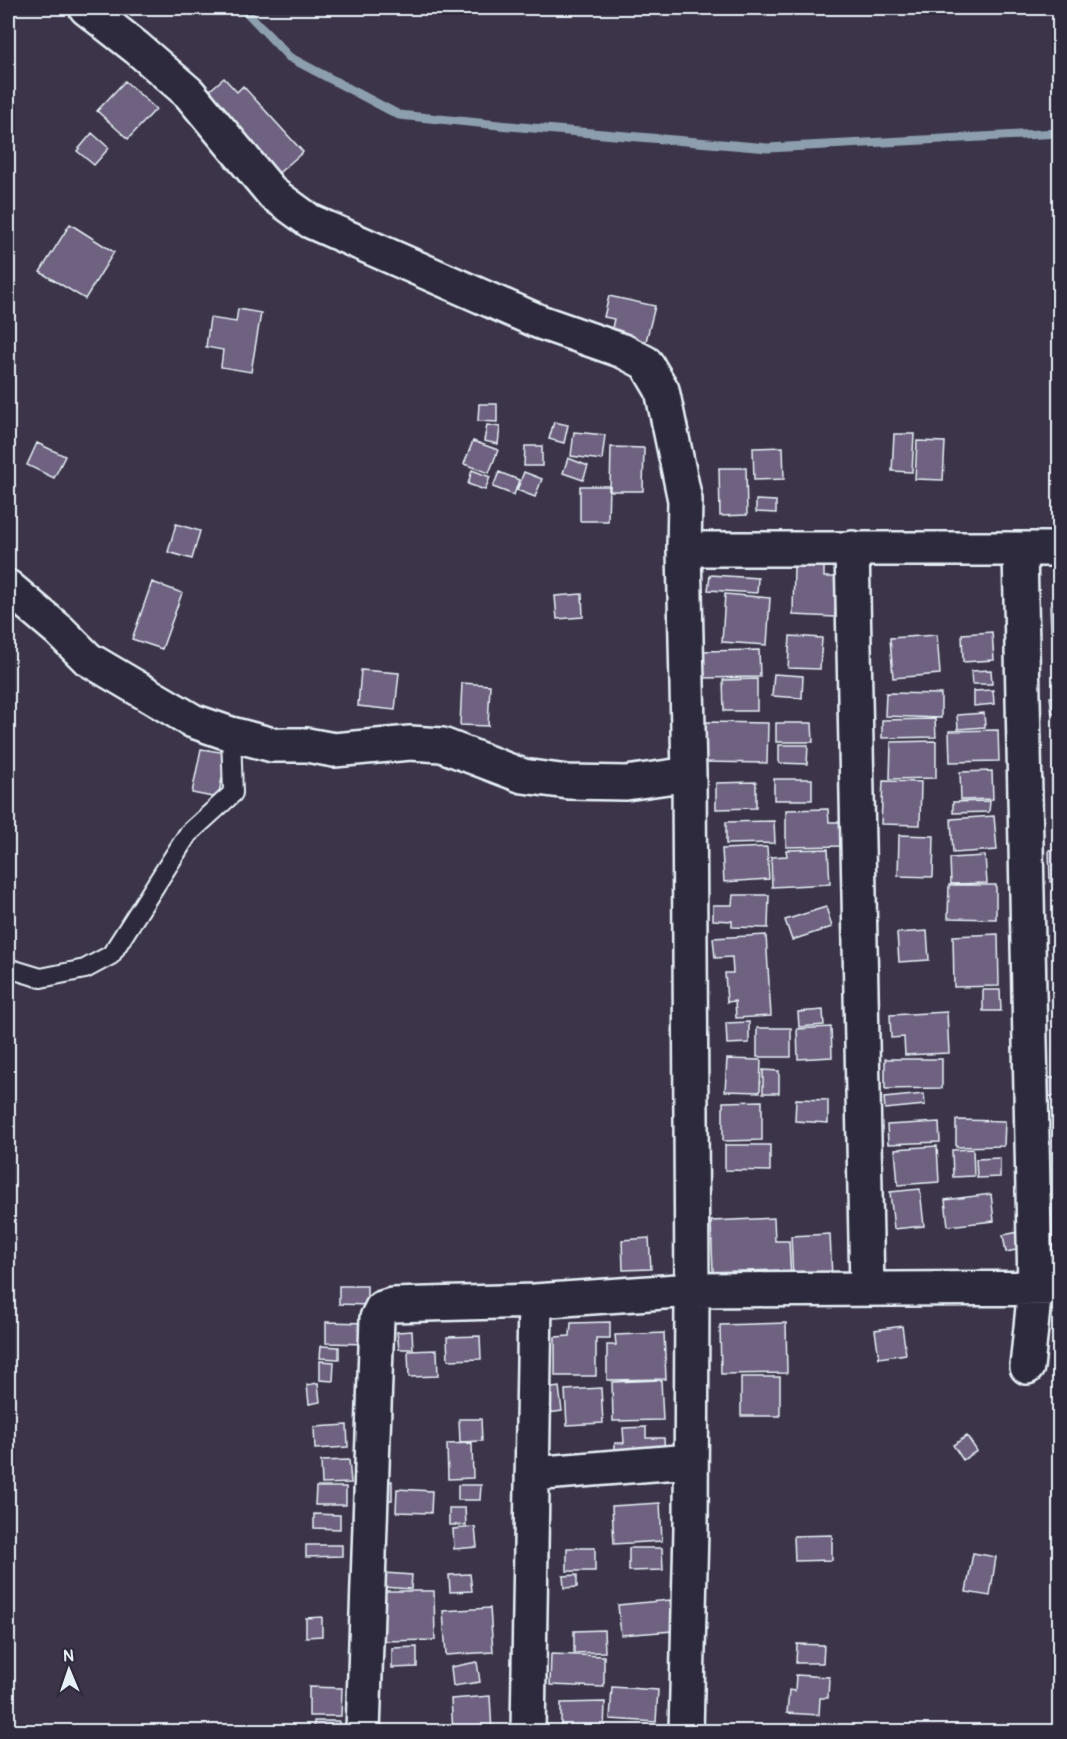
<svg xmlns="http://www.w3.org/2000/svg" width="1067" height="1739" viewBox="0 0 1067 1739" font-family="Pangolin,sans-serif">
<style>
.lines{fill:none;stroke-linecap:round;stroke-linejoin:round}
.stream{stroke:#8d9fae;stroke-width:9}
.building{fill:#6e6280;stroke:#e8f1f8;stroke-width:1.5}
.lane-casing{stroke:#e8f1f8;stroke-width:22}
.street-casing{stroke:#e8f1f8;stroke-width:38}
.lane{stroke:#2f2a3d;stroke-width:18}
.street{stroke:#2f2a3d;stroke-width:33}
</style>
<rect width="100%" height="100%" fill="#3c354a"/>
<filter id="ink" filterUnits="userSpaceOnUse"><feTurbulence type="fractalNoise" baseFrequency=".0167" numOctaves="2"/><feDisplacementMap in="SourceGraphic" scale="12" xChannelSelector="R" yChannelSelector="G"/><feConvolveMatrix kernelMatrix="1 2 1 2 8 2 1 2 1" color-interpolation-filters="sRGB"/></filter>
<g filter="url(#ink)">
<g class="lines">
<path class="stream" d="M 243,8 L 289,57 L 399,115 L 509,126 L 768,148 L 1060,133"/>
</g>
<path class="building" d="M 224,78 L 237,92 L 243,86 L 303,152 L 274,177 L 202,97 Z
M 125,81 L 156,109 L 128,139 L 97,111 Z
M 92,133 L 109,148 L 94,165 L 77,151 Z
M 70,224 L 114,252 L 85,299 L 40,272 Z
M 609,296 L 655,306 L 645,345 L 610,337 L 614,319 L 604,317 Z
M 238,309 L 261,313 L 251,372 L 221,367 L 223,350 L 206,347 L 210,318 L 236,322 Z
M 479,404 L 497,404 L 497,422 L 478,421 Z
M 554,422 L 568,425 L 564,443 L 549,439 Z
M 487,425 L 500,427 L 498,444 L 484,441 Z
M 574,432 L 605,435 L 602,460 L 571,456 Z
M 894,434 L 914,434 L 912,472 L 892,471 Z
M 473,441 L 498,450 L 489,473 L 464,464 Z
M 917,441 L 945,442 L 943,480 L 915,479 Z
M 37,443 L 65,456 L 54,478 L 27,465 Z
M 525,446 L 542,446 L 542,466 L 524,466 Z
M 611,447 L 644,448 L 643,491 L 610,491 Z
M 783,447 L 784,479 L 754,480 L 753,448 Z
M 568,458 L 588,466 L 583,480 L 563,473 Z
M 719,468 L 746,468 L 747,515 L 720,516 Z
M 472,470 L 490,477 L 485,490 L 468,484 Z
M 499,472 L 519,480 L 514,495 L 493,487 Z
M 524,472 L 542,479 L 535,497 L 517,490 Z
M 580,486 L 609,486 L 608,521 L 580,521 Z
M 756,500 L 776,501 L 776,513 L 756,512 Z
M 176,524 L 200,531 L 192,559 L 168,552 Z
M 794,565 L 824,566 L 824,577 L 836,577 L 835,617 L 793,615 Z
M 710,575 L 758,578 L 757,593 L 708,590 Z
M 152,582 L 182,593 L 162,649 L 132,639 Z
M 582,594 L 583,617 L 557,619 L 555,596 Z
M 725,594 L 770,598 L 767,645 L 722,642 Z
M 1050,606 L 1060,606 L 1060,630 L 1051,630 Z
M 992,632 L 994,660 L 963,662 L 962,634 Z
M 937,635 L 940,674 L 893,678 L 890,638 Z
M 790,636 L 822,638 L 820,669 L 788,668 Z
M 759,650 L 760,677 L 701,678 L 701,651 Z
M 361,670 L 399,673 L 395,710 L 358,706 Z
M 991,670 L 992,684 L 972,684 L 971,671 Z
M 774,674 L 803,676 L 802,698 L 772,696 Z
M 757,679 L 757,711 L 724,711 L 723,680 Z
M 462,683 L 490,685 L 488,726 L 460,725 Z
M 993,690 L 994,704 L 974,706 L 974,691 Z
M 886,693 L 941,694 L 941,718 L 885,716 Z
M 1050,697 L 1060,697 L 1060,712 L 1052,713 Z
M 984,713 L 985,727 L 958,729 L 957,715 Z
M 935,719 L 936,737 L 882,738 L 882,720 Z
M 704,722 L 768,723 L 767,763 L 703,762 Z
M 776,723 L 812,723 L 813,742 L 776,742 Z
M 998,730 L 999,761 L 950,762 L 949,731 Z
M 1056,739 L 1060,739 L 1060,763 L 1058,763 Z
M 936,741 L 936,778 L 890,779 L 891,742 Z
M 779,745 L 808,745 L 807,764 L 779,763 Z
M 201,749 L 227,753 L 218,798 L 192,793 Z
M 992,771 L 993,799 L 961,800 L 960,772 Z
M 774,779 L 812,779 L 812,800 L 774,800 Z
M 1052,779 L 1060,779 L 1060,803 L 1053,803 Z
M 883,781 L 921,782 L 920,825 L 881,824 Z
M 756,782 L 756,808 L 716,809 L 716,783 Z
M 990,801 L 989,812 L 953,813 L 953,802 Z
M 828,809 L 829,822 L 844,822 L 845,846 L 786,847 L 786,810 Z
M 1060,811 L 1060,849 L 1058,849 L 1055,812 Z
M 994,816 L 997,850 L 953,853 L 951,819 Z
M 774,821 L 775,843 L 726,844 L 726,822 Z
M 899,835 L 934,836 L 933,877 L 898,876 Z
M 767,847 L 769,879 L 724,882 L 722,849 Z
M 828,849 L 830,884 L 772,887 L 771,857 L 787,856 L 786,850 Z
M 1060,849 L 1060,881 L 1050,882 L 1049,850 Z
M 985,856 L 987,883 L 951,884 L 950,858 Z
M 949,885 L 996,885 L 996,919 L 948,918 Z
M 733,895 L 769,895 L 768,928 L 732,927 L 732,921 L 713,920 L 713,905 L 732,905 Z
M 826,907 L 832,927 L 792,940 L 785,920 Z
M 927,931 L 929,960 L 899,962 L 897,933 Z
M 998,934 L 999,986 L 954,987 L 953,936 Z
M 766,935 L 771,1016 L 736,1018 L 735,1001 L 727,1002 L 725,973 L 733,973 L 732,957 L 715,958 L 713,938 Z
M 983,990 L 1000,990 L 1001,1011 L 983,1011 Z
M 823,1010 L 824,1025 L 799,1027 L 798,1012 Z
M 947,1012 L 949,1053 L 905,1055 L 904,1037 L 891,1038 L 890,1015 Z
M 749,1022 L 749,1043 L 727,1044 L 726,1023 Z
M 831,1027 L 832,1057 L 798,1059 L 797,1029 Z
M 757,1028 L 791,1028 L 791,1057 L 757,1057 Z
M 727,1059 L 761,1060 L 760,1092 L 725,1091 Z
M 885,1059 L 942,1059 L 942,1088 L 885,1089 Z
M 763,1070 L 779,1071 L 779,1093 L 763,1093 Z
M 1060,1077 L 1060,1095 L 1045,1097 L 1043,1079 Z
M 924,1094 L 925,1105 L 885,1109 L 884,1098 Z
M 796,1099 L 828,1100 L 828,1123 L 795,1121 Z
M 762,1101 L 762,1140 L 723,1141 L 723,1102 Z
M 956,1120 L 1005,1121 L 1004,1146 L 956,1147 Z
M 939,1122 L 940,1142 L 888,1144 L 887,1125 Z
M 725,1145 L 770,1145 L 770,1171 L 725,1170 Z
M 937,1146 L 939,1182 L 898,1185 L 895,1149 Z
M 973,1149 L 974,1176 L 953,1177 L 952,1150 Z
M 1000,1158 L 1000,1177 L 977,1178 L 976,1159 Z
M 920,1189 L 924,1226 L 894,1229 L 890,1192 Z
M 991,1194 L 994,1221 L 948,1226 L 945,1200 Z
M 774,1218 L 775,1241 L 789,1241 L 791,1279 L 778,1279 L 778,1270 L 713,1272 L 711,1221 Z
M 1019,1232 L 1021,1249 L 1006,1252 L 1003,1235 Z
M 830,1234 L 832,1278 L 793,1279 L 791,1236 Z
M 649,1238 L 651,1269 L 623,1270 L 622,1240 Z
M 339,1286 L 367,1286 L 367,1305 L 339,1304 Z
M 326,1322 L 368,1323 L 367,1344 L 326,1343 Z
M 610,1322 L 610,1338 L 596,1338 L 596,1376 L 555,1376 L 555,1337 L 570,1336 L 571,1323 Z
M 786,1323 L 787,1373 L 721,1374 L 720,1325 Z
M 902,1326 L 906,1354 L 879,1358 L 875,1330 Z
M 412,1331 L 413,1349 L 399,1349 L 397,1332 Z
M 664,1333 L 666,1379 L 607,1380 L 607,1345 L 616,1345 L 615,1335 Z
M 480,1336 L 481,1359 L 448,1360 L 447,1337 Z
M 321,1346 L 339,1347 L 339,1359 L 320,1358 Z
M 437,1350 L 438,1376 L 409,1377 L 408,1351 Z
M 320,1361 L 334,1362 L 333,1381 L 320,1380 Z
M 741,1377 L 780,1377 L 780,1416 L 741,1416 Z
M 661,1380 L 663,1420 L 613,1421 L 612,1382 Z
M 318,1383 L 320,1402 L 309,1404 L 307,1385 Z
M 559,1387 L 562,1411 L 548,1413 L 545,1389 Z
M 601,1388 L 603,1423 L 567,1425 L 565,1390 Z
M 459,1419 L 481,1419 L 482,1441 L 460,1442 Z
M 347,1425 L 348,1447 L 315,1449 L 314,1427 Z
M 646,1427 L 646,1438 L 664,1438 L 665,1458 L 615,1460 L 615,1443 L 624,1443 L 623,1428 Z
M 967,1436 L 977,1451 L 963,1460 L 953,1445 Z
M 472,1443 L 473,1478 L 448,1479 L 447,1444 Z
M 349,1460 L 351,1483 L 322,1484 L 321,1461 Z
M 380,1481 L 392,1481 L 392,1500 L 379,1500 Z
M 458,1485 L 481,1485 L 480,1500 L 458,1500 Z
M 316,1487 L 346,1487 L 346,1505 L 315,1505 Z
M 397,1489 L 432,1491 L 431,1513 L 396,1512 Z
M 660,1503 L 662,1541 L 614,1544 L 612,1506 Z
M 449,1508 L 465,1508 L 466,1525 L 449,1525 Z
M 314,1514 L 340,1515 L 340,1529 L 314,1528 Z
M 475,1527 L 477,1547 L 454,1549 L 453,1529 Z
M 832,1535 L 832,1560 L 795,1561 L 794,1536 Z
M 306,1545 L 342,1545 L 342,1556 L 306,1557 Z
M 567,1548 L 595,1548 L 595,1571 L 567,1571 Z
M 629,1548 L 662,1548 L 663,1570 L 629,1571 Z
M 973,1553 L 996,1557 L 990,1596 L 966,1592 Z
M 384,1573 L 412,1575 L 411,1589 L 383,1587 Z
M 470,1574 L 472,1591 L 450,1592 L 449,1575 Z
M 577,1575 L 577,1587 L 564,1588 L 563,1576 Z
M 380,1591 L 434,1591 L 435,1640 L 380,1641 Z
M 670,1600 L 673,1631 L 621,1635 L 618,1605 Z
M 490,1608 L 493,1652 L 446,1655 L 443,1611 Z
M 322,1617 L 322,1636 L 306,1637 L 306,1618 Z
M 604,1630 L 605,1652 L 574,1653 L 574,1631 Z
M 797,1644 L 824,1645 L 823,1663 L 796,1663 Z
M 417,1647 L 417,1667 L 392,1668 L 392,1648 Z
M 551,1654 L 604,1656 L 604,1687 L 550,1685 Z
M 477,1662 L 480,1682 L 453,1686 L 451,1667 Z
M 796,1675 L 829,1677 L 828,1698 L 820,1698 L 819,1715 L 787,1713 L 789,1690 L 795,1691 Z
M 309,1687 L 342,1688 L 341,1716 L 309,1716 Z
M 612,1687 L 658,1690 L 656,1722 L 610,1719 Z
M 490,1696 L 492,1732 L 453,1732 L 451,1699 Z
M 605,1702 L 604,1732 L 561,1732 L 561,1703 Z
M 314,1721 L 339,1721 L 339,1732 L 314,1732 Z"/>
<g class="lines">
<g class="lane-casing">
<path id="lane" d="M 8,968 L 41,978 L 85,969 L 111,955 L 188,834 L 233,793 L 231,734"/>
</g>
<g class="street-casing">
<path id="street" d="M 86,8 L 137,48 L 189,93 L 273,194 L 310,221 L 540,322 L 623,351 L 646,363 L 662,390 L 685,500 L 684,549 L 689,774 L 692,1290 L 691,1529 L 686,1732
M 852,548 L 867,1289
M 684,549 L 1060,549
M 1020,550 L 1035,1288 L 1027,1367
M 8,587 L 60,631 L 88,659 L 193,721 L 231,734 L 273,745 L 307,745 L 334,750 L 410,743 L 442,745 L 523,776 L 568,782 L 626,783 L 689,774
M 532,1474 L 690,1461
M 363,1732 L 377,1318 L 382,1308 L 392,1305 L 535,1301
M 528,1732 L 535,1301 L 692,1290 L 1060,1288"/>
</g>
<use href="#lane" class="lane"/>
<use href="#street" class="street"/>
</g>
</g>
<rect width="1067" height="1739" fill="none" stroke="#2f2a3d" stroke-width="30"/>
<rect x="15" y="15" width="1037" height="1709" fill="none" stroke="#e8f1f8" stroke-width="2" filter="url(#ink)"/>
<g transform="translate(69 1670) rotate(358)" stroke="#2f2a3d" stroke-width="4.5" paint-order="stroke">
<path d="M0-4.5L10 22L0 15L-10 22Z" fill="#e8f1f8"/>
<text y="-9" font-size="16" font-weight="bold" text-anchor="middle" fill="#e8f1f8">N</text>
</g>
</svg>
